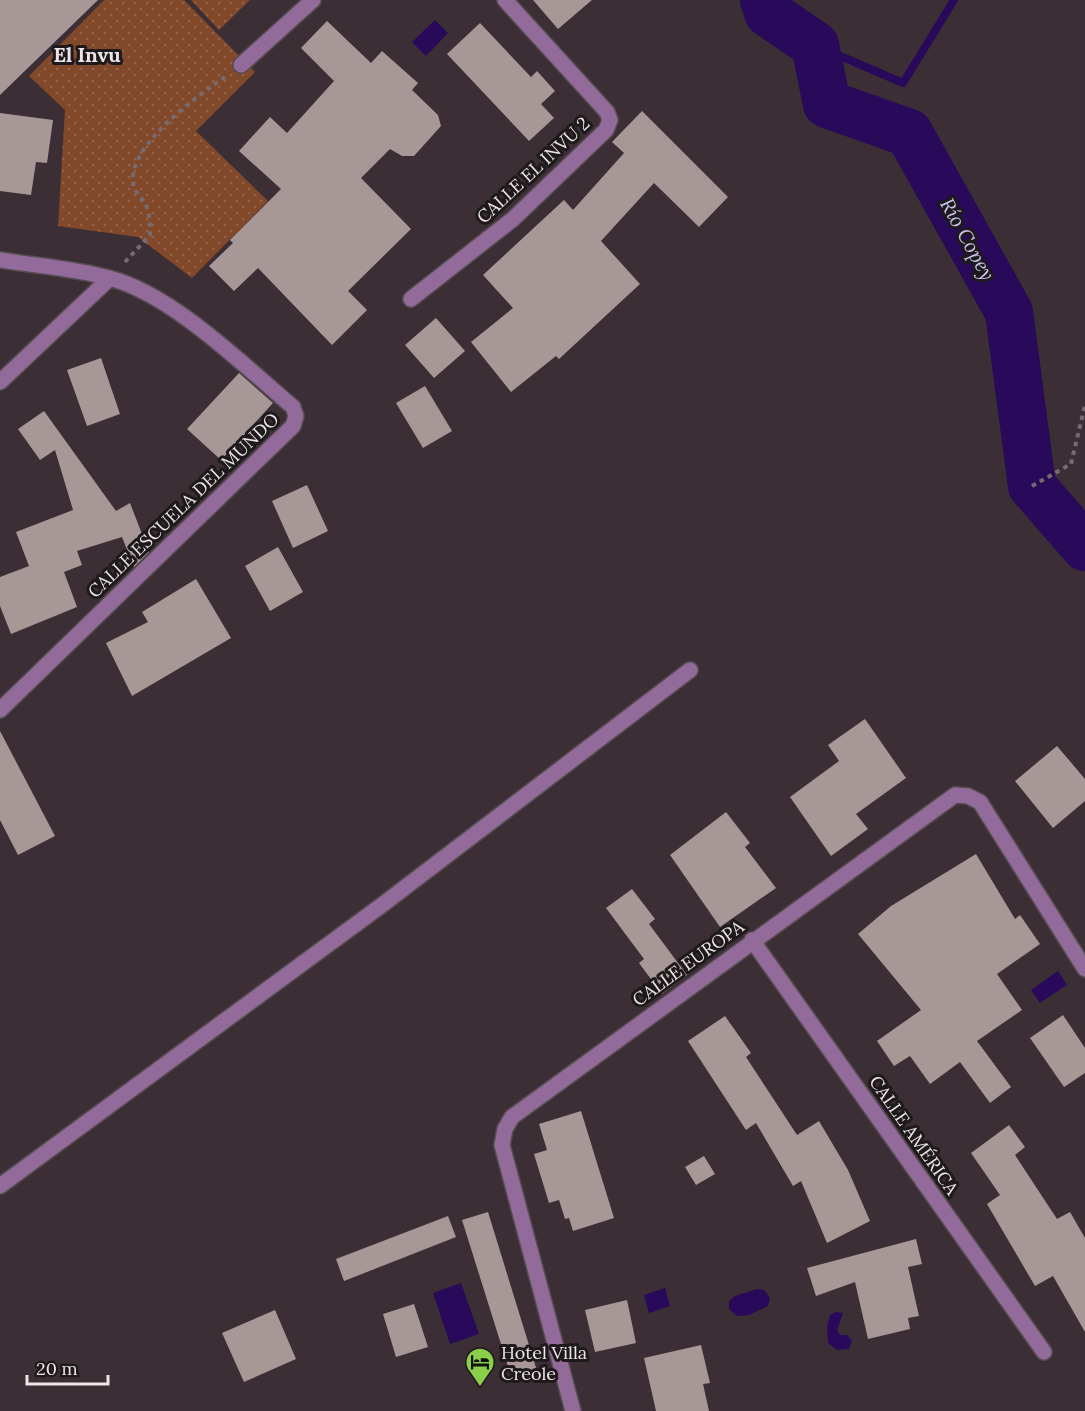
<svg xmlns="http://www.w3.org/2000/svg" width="1085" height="1411" viewBox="0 0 1085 1411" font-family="Lora,serif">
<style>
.grass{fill:url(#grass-dots)}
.water{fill:#28095a}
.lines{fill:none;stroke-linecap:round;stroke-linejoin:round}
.stream{stroke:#28095a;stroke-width:8}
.river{stroke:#28095a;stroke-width:48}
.building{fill:#a89797}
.minor-casing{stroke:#574c51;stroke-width:18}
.path{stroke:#756b70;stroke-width:4;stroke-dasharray:4.5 4.5;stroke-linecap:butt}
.minor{stroke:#926b9b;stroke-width:15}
.labels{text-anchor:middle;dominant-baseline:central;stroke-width:6;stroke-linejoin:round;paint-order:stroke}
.street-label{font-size:18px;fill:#ece4e7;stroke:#1e191b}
.poi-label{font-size:18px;fill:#ece4e7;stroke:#1e191b;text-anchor:start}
.neighbourhood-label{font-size:20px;font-weight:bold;fill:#ece4e7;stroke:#1e191b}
.water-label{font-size:20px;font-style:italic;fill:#cac3f1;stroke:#1e191b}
</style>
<defs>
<pattern id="grass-dots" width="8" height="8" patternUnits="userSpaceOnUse" patternTransform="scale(1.5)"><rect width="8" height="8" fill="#82482a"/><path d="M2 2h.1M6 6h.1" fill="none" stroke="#946249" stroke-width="1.8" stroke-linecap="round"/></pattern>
</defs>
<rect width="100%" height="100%" fill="#3b2f35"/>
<path class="grass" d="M 104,0 L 184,0 L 255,72 L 196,131 L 268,201 L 192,278 L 138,237 L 58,226 L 65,110 L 29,76 Z
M 191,0 L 250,0 L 219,30 Z"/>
<path class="water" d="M 435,20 L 448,33 L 426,56 L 412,42 Z
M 1058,971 L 1067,985 L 1040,1003 L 1031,990 Z
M 461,1283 L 479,1334 L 450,1344 L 433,1293 Z
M 665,1288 L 670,1306 L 649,1313 L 644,1295 Z
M 757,1289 L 764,1290 L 770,1298 L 768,1306 L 749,1315 L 737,1316 L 729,1309 L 729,1301 L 735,1296 Z
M 836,1312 L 843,1313 L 837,1330 L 840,1335 L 847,1335 L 852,1340 L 849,1349 L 837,1350 L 828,1343 L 827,1326 L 830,1315 Z"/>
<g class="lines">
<path class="stream" d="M 815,45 L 903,83 L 954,0"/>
<path class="river" d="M 764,0 L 768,13 L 815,45 L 827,104 L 909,133 L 1009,312 L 1032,486 L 1085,547"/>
</g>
<path class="building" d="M 0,0 L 98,0 L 0,95 Z
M 533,0 L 592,0 L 558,29 Z
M 327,21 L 371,63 L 382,51 L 418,83 L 412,90 L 438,115 L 441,126 L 414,156 L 402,156 L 390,149 L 361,178 L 411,229 L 348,291 L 367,310 L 332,345 L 258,268 L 234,291 L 209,266 L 233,243 L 230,240 L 281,189 L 239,151 L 270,117 L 287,133 L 334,81 L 301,48 Z
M 480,23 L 531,77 L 537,71 L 555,91 L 541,104 L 554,118 L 529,141 L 447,54 Z
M 642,111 L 728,197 L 699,227 L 654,183 L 601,241 L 640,284 L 559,359 L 556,356 L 511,392 L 471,342 L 513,308 L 483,275 L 564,200 L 573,210 L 624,153 L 612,142 Z
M 0,113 L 53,120 L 47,163 L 36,162 L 31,195 L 0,191 Z
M 436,318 L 465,351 L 434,378 L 405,345 Z
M 101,358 L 120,414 L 87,426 L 67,370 Z
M 239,373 L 273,403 L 221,460 L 187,429 Z
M 425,386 L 452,431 L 423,448 L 396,403 Z
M 44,411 L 116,511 L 130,503 L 149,552 L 134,567 L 122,537 L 77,551 L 82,565 L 64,572 L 77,607 L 11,634 L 0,606 L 0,577 L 29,566 L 16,532 L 73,510 L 55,450 L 40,460 L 18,429 Z
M 307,485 L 328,531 L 293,548 L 272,501 Z
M 278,547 L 303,592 L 270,611 L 245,566 Z
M 196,579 L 231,638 L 132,696 L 106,643 L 148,622 L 142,612 Z
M 865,719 L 906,778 L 856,814 L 868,829 L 831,856 L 790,797 L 839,761 L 828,745 Z
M 0,731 L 55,836 L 18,855 L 0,820 Z
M 1057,746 L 1085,779 L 1085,801 L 1053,828 L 1015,781 Z
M 726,812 L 750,843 L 745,847 L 776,888 L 720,927 L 670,855 Z
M 976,854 L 1015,919 L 1020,915 L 1040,944 L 997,974 L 1022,1010 L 977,1041 L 1011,1087 L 990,1103 L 960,1062 L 930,1084 L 910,1056 L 894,1066 L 877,1041 L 921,1010 L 858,934 L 891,906 Z
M 632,889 L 655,919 L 649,924 L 687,975 L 662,994 L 639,963 L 644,959 L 606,908 Z
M 1063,1015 L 1085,1048 L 1085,1073 L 1064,1087 L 1030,1038 Z
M 725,1016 L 751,1053 L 746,1057 L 797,1135 L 819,1121 L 848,1170 L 870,1221 L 827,1243 L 801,1181 L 793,1186 L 756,1123 L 746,1130 L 688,1041 Z
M 581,1111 L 614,1218 L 573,1231 L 569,1218 L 565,1219 L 559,1200 L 549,1203 L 534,1154 L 547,1150 L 539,1124 Z
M 1009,1125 L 1025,1147 L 1015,1155 L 1057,1219 L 1070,1212 L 1085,1238 L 1085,1332 L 1053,1276 L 1035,1286 L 987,1204 L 1000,1195 L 971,1153 Z
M 704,1156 L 715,1174 L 696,1185 L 685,1167 Z
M 488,1212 L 537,1371 L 512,1379 L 462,1220 Z
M 448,1216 L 456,1237 L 344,1281 L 336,1259 Z
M 916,1239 L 922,1264 L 908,1267 L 919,1316 L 908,1318 L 910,1329 L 868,1339 L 855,1282 L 816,1296 L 807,1268 Z
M 627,1300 L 636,1343 L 595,1352 L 585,1310 Z
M 414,1304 L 428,1347 L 396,1357 L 383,1314 Z
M 275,1310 L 296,1359 L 244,1382 L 222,1333 Z
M 701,1345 L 710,1383 L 703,1384 L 709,1411 L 656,1411 L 644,1358 Z"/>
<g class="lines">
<g class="minor-casing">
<path id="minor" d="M 241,65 L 313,0
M 0,260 C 36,266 74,268 109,278 C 172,294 243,365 293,407 L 296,416 L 293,426 L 0,710
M 411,299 L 513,219 L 606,130 L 610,120 L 607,112 L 505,0
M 0,382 L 110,278
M 752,940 L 1044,1352
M 0,1186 L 382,905 L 690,670
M 573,1411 L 502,1145 L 505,1129 L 512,1117 L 955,795 L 968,796 L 980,802 L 1085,969"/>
</g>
<path class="path" d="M 125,262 L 150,235 C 150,224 150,213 145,203 C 142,198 136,193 134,187 C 123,149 197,96 225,77
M 1032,486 L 1071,464 L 1085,405"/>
<use href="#minor" class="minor"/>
</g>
<defs>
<g id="hotel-pin" transform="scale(1.5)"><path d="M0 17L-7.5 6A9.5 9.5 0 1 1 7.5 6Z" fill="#89cf49" stroke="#1e191b"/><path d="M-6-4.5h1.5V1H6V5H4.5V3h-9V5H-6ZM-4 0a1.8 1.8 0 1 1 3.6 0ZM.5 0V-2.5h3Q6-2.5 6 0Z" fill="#111"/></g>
</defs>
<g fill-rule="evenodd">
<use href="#hotel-pin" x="480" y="1362"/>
</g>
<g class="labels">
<g class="street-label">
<text transform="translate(533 170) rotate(-43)">CALLE EL INVU 2</text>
<text transform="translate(183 505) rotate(-44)">CALLE ESCUELA DEL MUNDO</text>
<text transform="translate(688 963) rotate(-36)">CALLE EUROPA</text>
<text transform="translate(914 1135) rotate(55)">CALLE AMÉRICA</text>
</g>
<g class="poi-label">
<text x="501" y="1352">Hotel Villa<tspan x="501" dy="21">Creole</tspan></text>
</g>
<g class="neighbourhood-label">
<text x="87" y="54">El Invu</text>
</g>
<g class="water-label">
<text transform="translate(968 239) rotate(61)">Río Copey</text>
</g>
</g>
<path d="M27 1375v9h81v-9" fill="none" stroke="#ece4e7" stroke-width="3"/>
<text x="36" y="1375" font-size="18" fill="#ece4e7" stroke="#1e191b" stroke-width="4.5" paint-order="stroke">20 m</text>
</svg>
